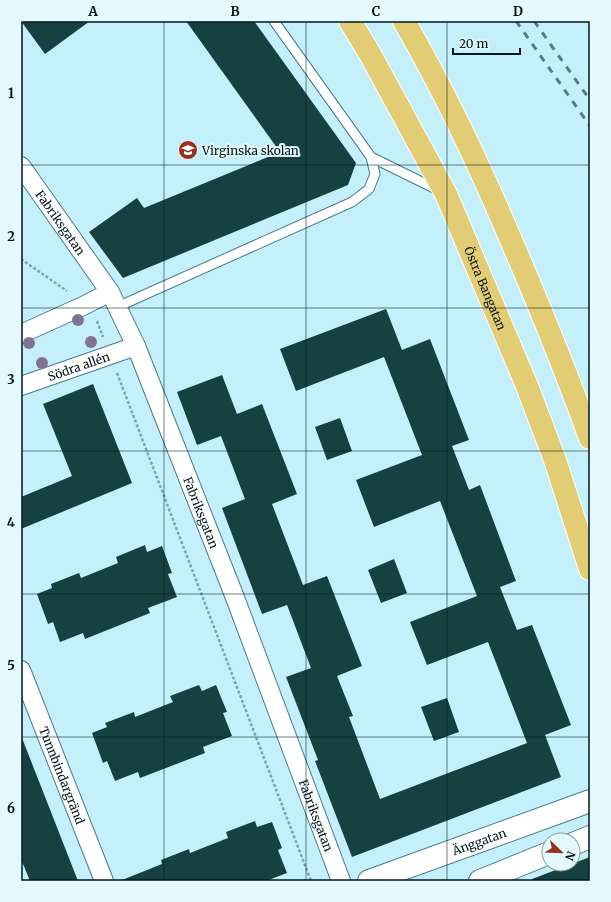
<svg xmlns="http://www.w3.org/2000/svg" width="611" height="902" viewBox="0 0 611 902" font-family="Merriweather,serif">
<style>
.building{fill:#164140}
.lines{fill:none;stroke-linecap:round;stroke-linejoin:round}
.lane-casing{stroke:#467c87;stroke-width:11}
.street-casing{stroke:#467c87;stroke-width:20}
.secondary-casing{stroke:#467c87;stroke-width:24}
.primary-casing{stroke:#fff;stroke-width:24}
.path{stroke:#80a3ac;stroke-width:2.5;stroke-dasharray:3 2;stroke-linecap:butt}
.lane{stroke:#fff;stroke-width:9}
.street{stroke:#fff;stroke-width:18}
.secondary{stroke:#fff;stroke-width:22}
.primary{stroke:#e3cd74;stroke-width:22}
.rail{stroke:#5b7a81;stroke-width:3;stroke-dasharray:7 7;stroke-linecap:butt}
.tree{fill:#827297}
.grid{fill:none;stroke:#01161a;stroke-width:1;stroke-opacity:0.55}
.labels{text-anchor:middle;dominant-baseline:central;stroke-width:4;stroke-linejoin:round;paint-order:stroke}
.poi-label{font-size:12px;fill:#01161a;stroke:#e3f9fe;text-anchor:start}
.street-label{font-size:12px;fill:#01161a;stroke:#e3f9fe}
.neatline{fill:none;stroke:#01161a;stroke-width:1.5}
.grid-label{font-size:13px;text-anchor:middle;font-weight:bold;fill:#01161a}
</style>
<rect width="100%" height="100%" fill="#c4f0fb"/>
<path class="building" d="M 21,21 L 90,21 L 45,54 Z
M 186,21 L 254,21 L 356,163 L 348,185 L 123,278 L 89,232 L 137,198 L 144,208 L 280,152 Z
M 386,309 L 402,350 L 430,339 L 469,440 L 452,446 L 469,490 L 480,485 L 516,581 L 500,587 L 517,630 L 532,625 L 571,725 L 545,735 L 561,777 L 352,857 L 315,761 L 318,760 L 286,677 L 311,668 L 287,605 L 262,614 L 222,508 L 245,499 L 221,436 L 197,445 L 177,392 L 222,375 L 237,414 L 262,404 L 297,494 L 272,504 L 303,585 L 327,576 L 362,666 L 337,676 L 353,716 L 349,717 L 380,799 L 527,743 L 488,642 L 427,665 L 410,622 L 477,596 L 440,501 L 374,527 L 356,480 L 422,455 L 384,357 L 296,391 L 280,349 Z
M 93,384 L 132,483 L 21,529 L 21,497 L 72,476 L 43,404 Z
M 340,418 L 352,451 L 327,460 L 315,427 Z
M 145,545 L 147,552 L 162,546 L 172,573 L 168,574 L 177,597 L 148,608 L 150,613 L 85,639 L 83,633 L 60,642 L 53,622 L 48,624 L 37,594 L 52,588 L 51,584 L 79,573 L 81,578 L 118,563 L 116,557 Z
M 394,559 L 407,593 L 381,603 L 368,570 Z
M 199,685 L 202,691 L 216,685 L 227,712 L 223,713 L 232,736 L 203,747 L 205,753 L 140,778 L 138,772 L 115,781 L 107,761 L 103,763 L 92,733 L 107,727 L 105,723 L 134,712 L 135,717 L 173,702 L 170,696 Z
M 447,698 L 459,732 L 434,741 L 421,707 Z
M 22,738 L 78,881 L 30,881 L 21,859 L 21,739 Z
M 255,821 L 257,827 L 272,822 L 282,848 L 278,850 L 287,873 L 266,881 L 122,881 L 122,880 L 162,864 L 161,860 L 189,849 L 190,853 L 228,838 L 226,832 Z
M 590,857 L 590,881 L 532,881 L 532,879 Z"/>
<g class="lines">
<g class="lane-casing">
<path id="lane" d="M 371,157 L 440,191
M 117,307 L 352,202 L 369,189 L 375,174 L 371,157 L 274,21"/>
</g>
<g class="street-casing">
<g id="street">
<path id="s1" d="M 21,166 L 110,292 L 136,346 L 234,595 L 341,881"/>
<path d="M 21,334 L 85,305 L 110,292"/>
<path id="s2" d="M 21,386 L 136,346"/>
<path id="s3" d="M 21,670 L 104,881"/>
</g>
</g>
<g class="secondary-casing">
<g id="secondary">
<path d="M 573,844 L 590,837"/>
<path id="s4" d="M 369,881 L 590,801"/>
<path d="M 480,881 L 549,853"/>
</g>
</g>
<g class="primary-casing">
<g id="primary">
<path id="s5" d="M 350,21 L 370,54 L 446,194 L 527,386 L 555,460 L 590,569"/>
<path d="M 404,21 C 443,89 477,160 508,233 C 537,300 565,369 590,438"/>
</g>
</g>
<path class="path" d="M 21,259 L 67,291
M 97,321 L 103,337
M 117,373 L 311,881"/>
<use href="#lane" class="lane"/>
<use href="#street" class="street"/>
<use href="#secondary" class="secondary"/>
<use href="#primary" class="primary"/>
<path class="rail" d="M 516,21 L 590,126
M 534,21 L 590,100"/>
</g>
<g class="tree">
<circle cx="78" cy="320" r="6"/>
<circle cx="91" cy="342" r="6"/>
<circle cx="29" cy="343" r="6"/>
<circle cx="42" cy="363" r="6"/>
</g>
<path class="grid" d="M 164,21 L 164,881M 306,21 L 306,881M 447,21 L 447,881M 21,165 L 590,165M 21,308 L 590,308M 21,451 L 590,451M 21,594 L 590,594M 21,737 L 590,737"/>
<defs>
<g id="school-disc" transform="scale(1)"><circle r="9.5" fill="#982f1a" stroke="#e3f9fe"/><path d="M0-5L7-2L0 1L-7-2ZM-4 1L0 2.5L4 1V4Q0 6-4 4Z" fill="#fff"/></g>
</defs>
<g fill-rule="evenodd">
<use href="#school-disc" x="188" y="150"/>
</g>
<g class="labels">
<g class="poi-label">
<text x="202" y="150">Virginska skolan</text>
</g>
<g class="street-label">
<text stroke="none"><textPath href="#s1" startOffset="69">Fabriksgatan</textPath></text>
<text stroke="none"><textPath href="#s5" startOffset="300">Östra Bangatan</textPath></text>
<text stroke="none"><textPath href="#s2" startOffset="61">Södra allén</textPath></text>
<text stroke="none"><textPath href="#s1" startOffset="393">Fabriksgatan</textPath></text>
<text stroke="none"><textPath href="#s3" startOffset="113">Tunnbindargränd</textPath></text>
<text stroke="none"><textPath href="#s1" startOffset="717">Fabriksgatan</textPath></text>
<text stroke="none"><textPath href="#s4" startOffset="117">Änggatan</textPath></text>
</g>
</g>
<rect width="611" height="902" fill="none" stroke="#e3f9fe" stroke-width="44"/>
<g transform="translate(561 852) rotate(113)"><circle r="19" fill="#e3f9fe" stroke="#899ea3"/>
<path d="M0-3L7 15L0 10L-7 15Z" fill="#982f1a"/>
<text y="-6" font-size="11" font-weight="bold" text-anchor="middle" fill="#01161a">N</text>
</g>
<path d="M453 48v6h67v-6" fill="none" stroke="#01161a" stroke-width="2"/>
<text x="459" y="48" font-size="12" fill="#01161a" stroke="#e3f9fe" stroke-width="3" paint-order="stroke">20 m</text>
<rect x="22" y="22" width="567" height="858" class="neatline"/>
<g class="grid-label">
<text x="93" y="16">A</text>
<text x="235" y="16">B</text>
<text x="376" y="16">C</text>
<text x="518" y="16">D</text>
<text x="11" y="98">1</text>
<text x="11" y="241">2</text>
<text x="11" y="384">3</text>
<text x="11" y="527">4</text>
<text x="11" y="670">5</text>
<text x="11" y="813">6</text>
</g>
</svg>
